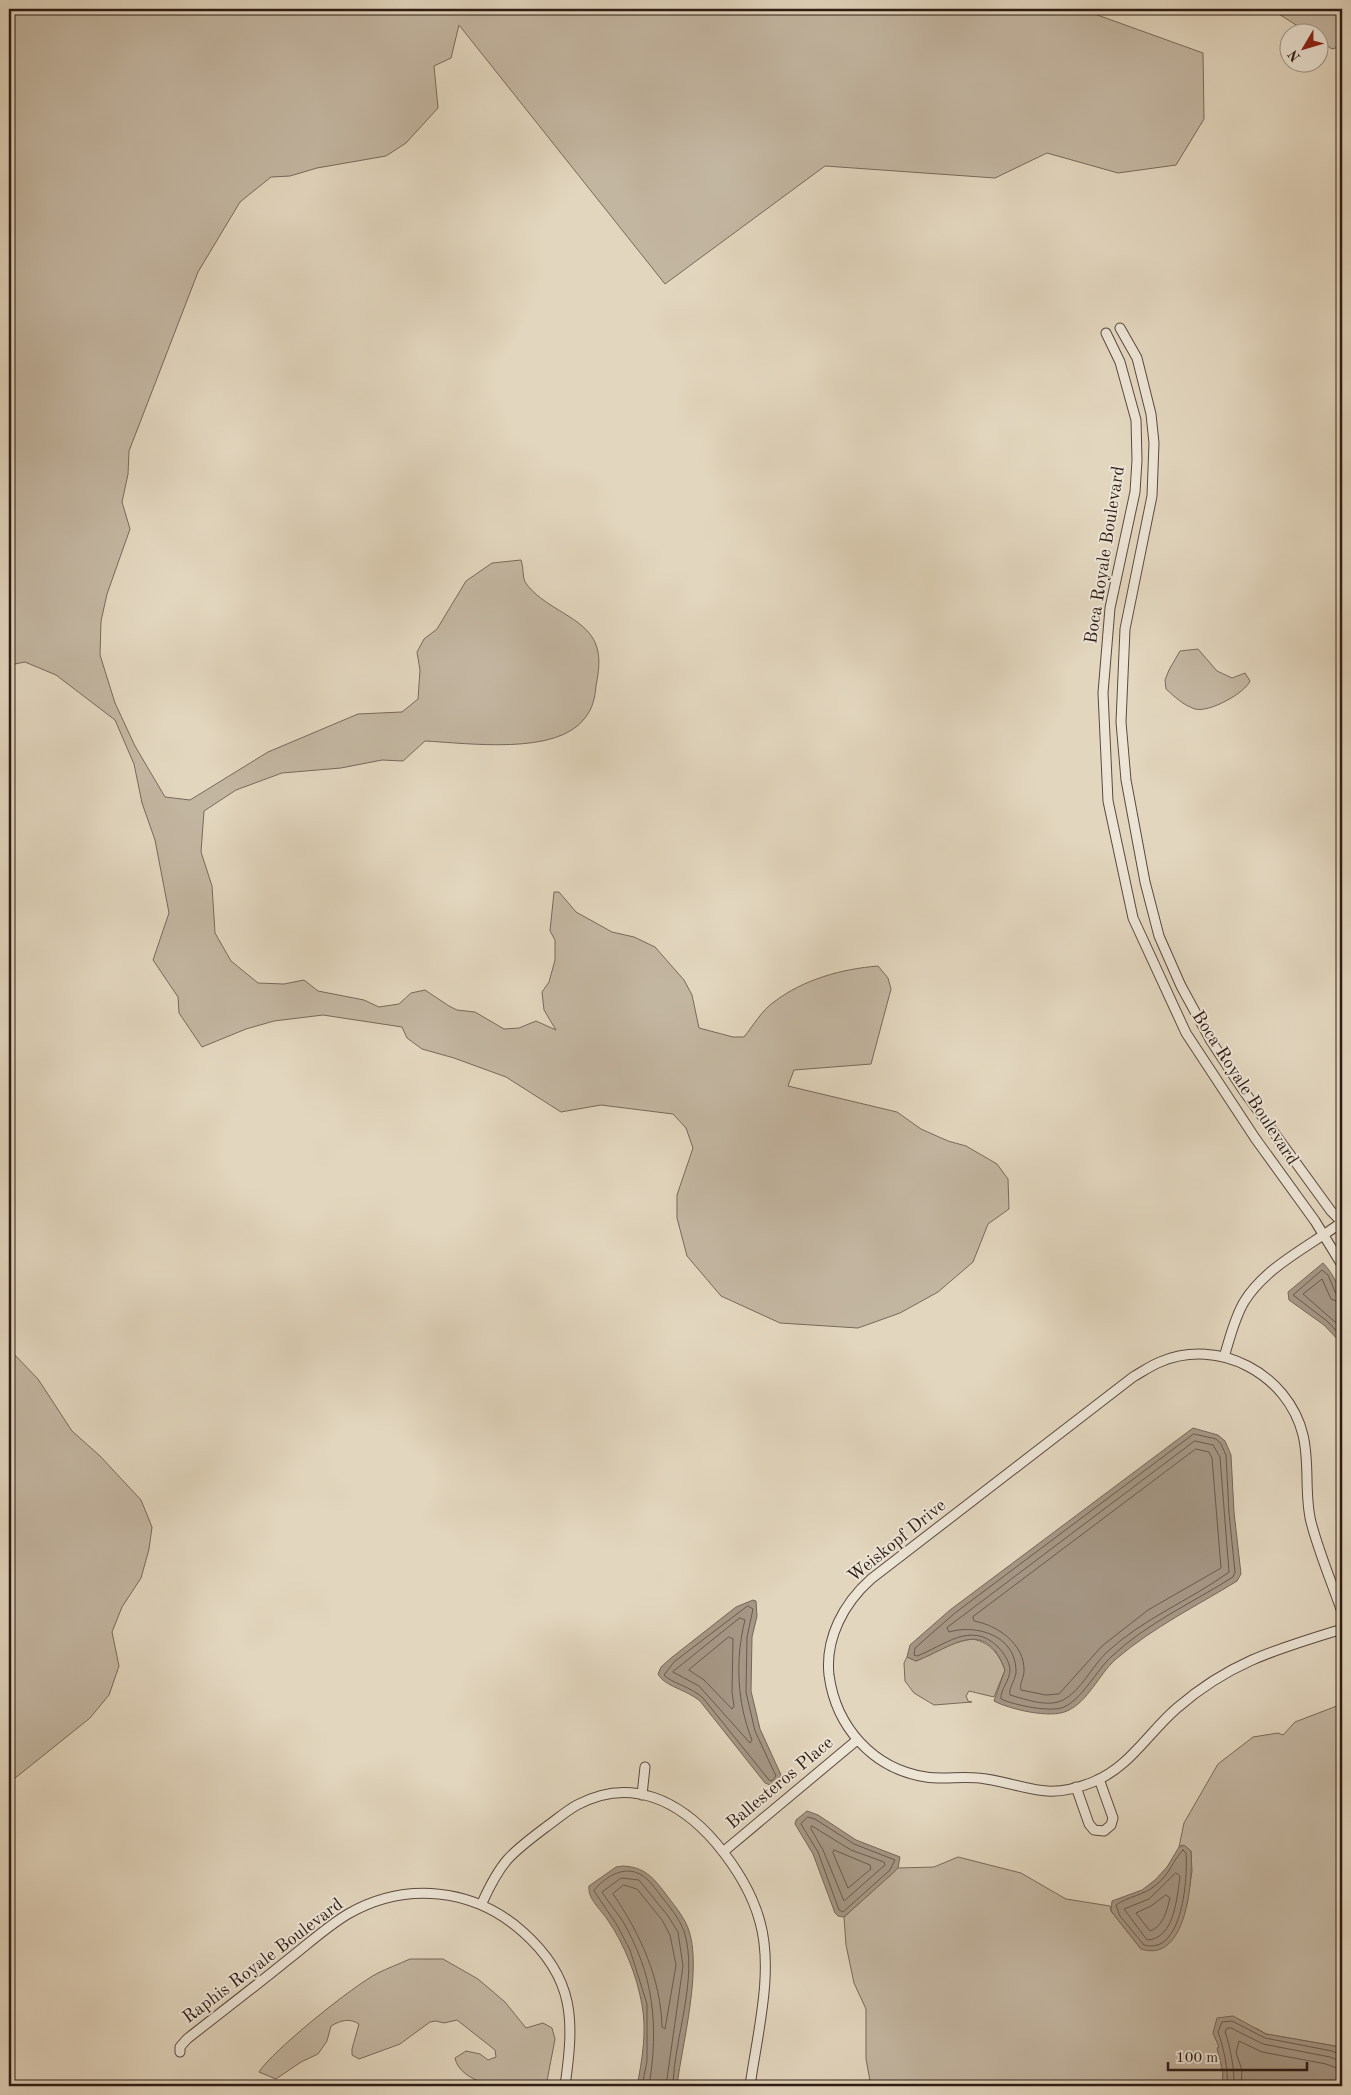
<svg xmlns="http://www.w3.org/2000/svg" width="1351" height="2095" viewBox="0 0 1351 2095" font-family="'Old Standard TT',serif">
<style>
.green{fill:#c3b6a1;stroke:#78695b}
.water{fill:#a59785;stroke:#756658}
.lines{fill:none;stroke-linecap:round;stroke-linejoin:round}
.shore{stroke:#6a5a4d;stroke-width:1}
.minor-casing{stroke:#5b4a3f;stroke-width:11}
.minor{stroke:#ece4d5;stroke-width:9}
.labels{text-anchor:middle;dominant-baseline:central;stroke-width:4;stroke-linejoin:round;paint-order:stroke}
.street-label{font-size:18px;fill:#2e1c15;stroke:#ece4d5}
</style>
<rect width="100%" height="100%" fill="#e2d6be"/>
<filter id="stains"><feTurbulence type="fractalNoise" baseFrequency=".004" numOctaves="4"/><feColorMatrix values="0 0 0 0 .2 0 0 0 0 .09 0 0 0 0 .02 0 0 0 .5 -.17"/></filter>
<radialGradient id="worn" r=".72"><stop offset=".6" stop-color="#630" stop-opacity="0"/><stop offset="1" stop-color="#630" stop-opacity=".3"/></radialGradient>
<path class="green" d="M 9,9 L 1091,9 L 1089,12 L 1203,53 L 1204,119 L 1176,165 L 1118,173 L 1047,153 L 995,178 L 825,166 L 665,284 L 459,25 L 451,58 L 434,66 L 438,108 L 406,143 L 386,156 L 317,168 L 290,176 L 271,177 L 240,202 L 198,272 L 129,451 L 128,474 L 122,502 L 130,529 L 107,594 L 101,621 L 100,655 L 115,703 L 135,746 L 165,797 L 190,800 L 268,752 L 358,714 L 402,712 L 418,699 L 420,670 L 417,652 L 424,639 L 437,629 L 466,581 L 492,563 L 521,560 C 524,567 522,576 525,582 C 542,607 578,615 592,637 C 602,652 599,670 596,686 C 595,697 593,708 585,718 C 557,756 468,743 425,741 L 403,761 L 382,760 L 341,768 L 282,773 L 236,790 L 204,811 L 201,852 L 212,886 L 215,933 L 231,961 L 258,983 L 284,984 L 304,980 L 318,991 L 364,1000 L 379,1007 L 399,1004 L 411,993 L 425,990 L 449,1006 L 457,1010 L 475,1012 L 504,1029 L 519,1028 L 536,1021 L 556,1030 L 544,1010 L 542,992 L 549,982 L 555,960 L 555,940 L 550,931 L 554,892 L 559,892 L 576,912 L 612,932 L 634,937 L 655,947 L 684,980 L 692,995 L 699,1028 L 733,1037 L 744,1037 C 753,1026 762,1010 774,1002 C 804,979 842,969 878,966 L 888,978 L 891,989 L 871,1064 L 794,1070 L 788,1086 L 897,1112 L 921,1129 L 948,1141 L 966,1146 L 997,1164 L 1008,1179 L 1009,1209 L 988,1224 L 973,1262 L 938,1292 L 900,1313 L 858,1328 L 780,1323 L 721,1296 L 687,1256 L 677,1218 L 677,1195 L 693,1148 L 686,1128 L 673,1114 L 601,1105 L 561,1112 L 506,1077 L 454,1058 L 422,1049 L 407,1038 L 402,1027 L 323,1015 L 274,1021 L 246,1029 L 202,1047 L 179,1013 L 178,997 L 153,960 L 169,913 L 155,840 L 142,803 L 134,764 L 115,720 L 56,675 L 25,662 L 9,665 Z
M 1271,9 L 1342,9 L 1342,46 L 1332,49 L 1319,40 L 1318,32 L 1307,32 Z
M 1198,649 L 1217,671 L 1232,678 L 1245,673 L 1250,681 C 1245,693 1209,713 1195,709 C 1183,705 1175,697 1166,689 L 1165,680 L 1169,670 L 1180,651 Z
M 9,1349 L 38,1379 L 72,1431 L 100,1456 L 141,1500 L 152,1527 L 149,1549 L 141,1578 L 122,1607 L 112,1632 L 119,1666 L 109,1695 L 90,1718 L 9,1783 Z
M 973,1639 C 991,1643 999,1654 1005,1670 L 994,1697 L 969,1691 L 966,1696 L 968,1701 L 972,1702 L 934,1705 L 914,1693 L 905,1681 L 904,1663 L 907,1657 L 916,1661 C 935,1653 952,1641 973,1639 Z
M 1342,1704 L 1342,2042 L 1339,2049 L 1335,2046 L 1266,2034 L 1256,2028 L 1219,2047 L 1223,2073 L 1222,2086 L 871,2086 L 866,2059 L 866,2009 L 854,1983 L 846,1945 L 844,1917 L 898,1868 L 934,1867 L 958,1857 L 1021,1873 L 1066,1899 L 1110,1906 L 1111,1911 L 1141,1949 L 1187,1904 L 1192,1871 L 1191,1851 L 1182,1845 L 1179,1847 L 1184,1823 L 1218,1764 L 1253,1737 L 1278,1733 L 1283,1735 L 1295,1722 Z
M 410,1959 L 443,1959 L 478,1979 L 505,2002 L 526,2028 L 543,2023 L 552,2028 L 555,2039 L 546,2086 L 479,2086 L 482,2082 C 471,2079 457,2070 455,2058 L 466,2051 L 480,2054 L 488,2060 L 496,2057 L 495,2050 L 457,2020 L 444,2023 L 436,2021 L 430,2022 L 400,2044 L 359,2059 L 352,2055 L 352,2049 L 359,2024 C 350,2018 341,2020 331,2026 L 327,2041 L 318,2054 L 301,2062 L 276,2079 L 259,2072 C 272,2051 354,1985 378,1973 C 388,1968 399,1964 410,1959 Z"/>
<path class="water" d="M 1323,1263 C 1346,1287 1342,1313 1342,1344 L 1324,1325 L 1289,1300 L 1288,1292 Z
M 1193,1428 L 1218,1435 L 1225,1441 L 1231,1455 L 1234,1512 L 1241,1574 L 1237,1581 C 1195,1607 1155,1626 1116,1659 C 1099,1674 1088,1702 1067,1711 C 1050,1719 1009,1709 994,1701 L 1005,1670 C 985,1615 951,1648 916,1661 L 907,1657 L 910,1645 L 950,1610 Z
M 753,1600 L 756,1601 L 757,1616 L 752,1637 L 751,1691 L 760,1729 L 782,1777 L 780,1783 L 773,1786 L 765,1783 L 700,1701 C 687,1690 664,1686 658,1674 L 661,1667 L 671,1658 L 736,1607 Z
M 807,1811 L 818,1815 L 856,1840 L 900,1857 L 898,1868 L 893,1873 L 844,1917 L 838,1916 L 835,1913 L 813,1854 L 795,1824 L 796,1820 Z
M 1184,1845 L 1191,1851 C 1193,1879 1187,1964 1141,1949 L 1111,1911 L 1112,1901 L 1142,1890 L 1155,1880 L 1167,1867 L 1179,1847 Z
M 623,1866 C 644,1867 653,1877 665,1893 C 673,1904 683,1915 688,1928 C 703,1967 682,2044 677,2086 L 637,2086 C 642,2061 647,2031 642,2005 C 637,1976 624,1943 607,1919 C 601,1910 587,1898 589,1886 L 616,1867 Z
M 1233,2016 L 1266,2034 L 1335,2046 L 1342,2052 L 1342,2086 L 1222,2086 L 1223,2073 L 1217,2048 L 1219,2047 L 1213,2033 L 1217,2018 Z"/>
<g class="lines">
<path class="shore" d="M 1342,1297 L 1336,1294 L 1328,1275 L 1322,1270 L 1293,1295 L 1327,1321 L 1342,1337
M 1342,1303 L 1331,1299 L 1322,1279 L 1303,1294 L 1342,1328
M 1194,1434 L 1216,1439 L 1221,1444 L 1226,1455 L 1229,1513 L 1235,1572 L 1233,1577 C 1192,1603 1147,1623 1111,1657 C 1097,1670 1082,1699 1064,1707 C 1051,1713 1014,1705 1001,1699 C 1000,1690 1010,1680 1010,1670 C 1010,1662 1003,1652 998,1647 C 971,1620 944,1646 917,1656 L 914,1655 L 915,1648 L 955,1613 Z
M 1195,1441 L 1213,1445 L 1220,1457 L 1229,1572 C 1189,1601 1144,1618 1107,1652 C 1092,1666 1081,1691 1063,1700 C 1048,1708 1025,1699 1010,1695 C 1008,1688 1017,1678 1016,1670 C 1015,1635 976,1624 949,1632 L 947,1628 Z
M 1196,1449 L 1209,1452 L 1212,1458 L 1221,1568 L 1148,1610 L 1102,1646 L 1059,1694 L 1046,1695 L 1021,1690 C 1019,1684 1024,1678 1024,1671 C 1025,1644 997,1625 974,1621 L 973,1617 Z
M 748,1606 L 753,1609 L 747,1637 L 746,1692 L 755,1731 L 776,1776 L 772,1781 L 769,1780 L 703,1698 C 690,1686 671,1683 664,1675 L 674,1662 Z
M 740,1618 L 745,1620 C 735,1659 737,1703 752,1740 L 750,1743 L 699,1686 L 673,1672 Z
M 729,1637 L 733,1639 L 732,1692 L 734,1706 L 732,1709 L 704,1680 L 689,1670 Z
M 808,1817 L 815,1819 L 854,1844 L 895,1860 L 890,1870 L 843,1912 L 839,1910 L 818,1852 L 801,1824 Z
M 812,1826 L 851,1850 L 884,1862 L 885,1865 L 844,1901 L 823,1850 L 811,1829 Z
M 834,1850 L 870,1865 L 871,1869 L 848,1888 L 833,1853 Z
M 1183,1850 L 1186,1853 C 1188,1876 1183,1956 1144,1945 L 1120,1916 L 1116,1905 C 1128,1896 1144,1896 1157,1884 C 1169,1875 1173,1860 1183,1850 Z
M 1176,1873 L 1180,1876 C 1177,1896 1175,1939 1147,1940 L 1124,1909 L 1149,1899 Z
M 624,1885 L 637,1889 L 662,1920 L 670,1935 L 676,1965 L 665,2029 L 662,2027 C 661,1979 640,1933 613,1894 Z
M 1166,1895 L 1170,1898 C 1167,1910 1163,1927 1150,1931 L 1136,1913 L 1151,1906 Z
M 642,2086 L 647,2061 L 647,2004 L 630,1950 L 617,1925 L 594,1891 C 600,1881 617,1870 629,1871 C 644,1872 652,1884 661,1896 C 669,1906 679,1918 684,1931 C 699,1979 674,2037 673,2086
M 649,2086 C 659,2026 654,1974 622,1920 C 616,1911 608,1902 602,1892 L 621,1878 L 639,1880 L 668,1916 L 678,1932 L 683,1966 L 666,2086
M 1227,2086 C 1229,2072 1223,2045 1218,2032 L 1222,2022 L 1232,2021 L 1265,2038 L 1332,2051 L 1342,2056
M 1234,2086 C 1235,2072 1230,2045 1225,2032 L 1227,2028 L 1231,2028 L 1263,2044 L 1330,2057 L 1342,2062
M 1241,2086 L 1242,2070 L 1236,2053 L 1239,2041 L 1262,2052 L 1326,2064 L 1342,2070"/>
<g class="minor-casing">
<path id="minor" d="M 1120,328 L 1137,358 L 1151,414 L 1154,443 L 1152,496 L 1125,629 L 1121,722 L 1126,780 L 1145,882 L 1159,936 L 1181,986 L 1211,1041 L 1243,1090 L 1331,1211 L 1342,1222
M 1106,333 L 1120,362 L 1136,420 L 1137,460 L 1135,492 L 1110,608 L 1103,693 L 1108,801 L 1133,918 L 1186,1033 L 1255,1138 L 1315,1221 L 1342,1265
M 1224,1357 C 1230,1338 1234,1319 1244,1302 C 1265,1267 1310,1246 1342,1222
M 1342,1612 C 1332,1583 1319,1553 1311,1522 C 1304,1494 1310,1464 1303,1435 C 1288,1374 1219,1337 1160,1362 C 1150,1366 1142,1372 1133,1377 L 871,1579 C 844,1603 825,1638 829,1675 C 836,1727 873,1769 926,1777 C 946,1780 966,1775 986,1779 C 1030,1786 1046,1801 1093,1782 C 1130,1767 1148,1733 1177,1708 C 1230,1662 1277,1649 1342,1629
M 1076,1787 L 1089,1824 L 1094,1830 L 1104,1831 L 1111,1825 L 1113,1818 L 1099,1779
M 642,1795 L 645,1767
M 723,1852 L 857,1740
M 482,1903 C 501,1861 510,1854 546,1827 C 556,1820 566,1811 577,1805 C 631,1776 680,1801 716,1843 C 736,1867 752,1892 760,1922 C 774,1972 757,2035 750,2086
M 180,2052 L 180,2047 L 187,2039 C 220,2013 253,1988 285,1962 C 306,1946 326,1927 348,1914 C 406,1881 474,1888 523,1932 C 576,1979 574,2022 565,2086"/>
</g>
<use href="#minor" class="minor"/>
</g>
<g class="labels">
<g class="street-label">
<text transform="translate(1105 555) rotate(-81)">Boca Royale Boulevard</text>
<text transform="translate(1245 1088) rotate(57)">Boca Royale Boulevard</text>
<text transform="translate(897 1541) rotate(-39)">Weiskopf Drive</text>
<text transform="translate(780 1783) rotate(-40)">Ballesteros Place</text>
<text transform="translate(263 1961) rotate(-37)">Raphis Royale Boulevard</text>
</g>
</g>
<rect width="1351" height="2095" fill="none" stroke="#e2d6be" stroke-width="30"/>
<rect x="10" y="10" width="1331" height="2075" fill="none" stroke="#2e1c15" stroke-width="2.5"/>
<rect x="15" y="15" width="1321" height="2065" fill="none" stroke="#2e1c15"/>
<g transform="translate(1304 48) rotate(232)"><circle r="24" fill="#ece4d5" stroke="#a09488"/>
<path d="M0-4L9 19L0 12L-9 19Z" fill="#8f2418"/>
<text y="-8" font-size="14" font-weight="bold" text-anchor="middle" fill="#2e1c15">N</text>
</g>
<path d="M1168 2062v8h139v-8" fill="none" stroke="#2e1c15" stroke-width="2.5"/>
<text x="1176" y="2062" font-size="15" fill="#2e1c15" stroke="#ece4d5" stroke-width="4" paint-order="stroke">100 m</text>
<rect width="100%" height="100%" filter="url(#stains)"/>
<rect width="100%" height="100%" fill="url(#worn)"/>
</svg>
